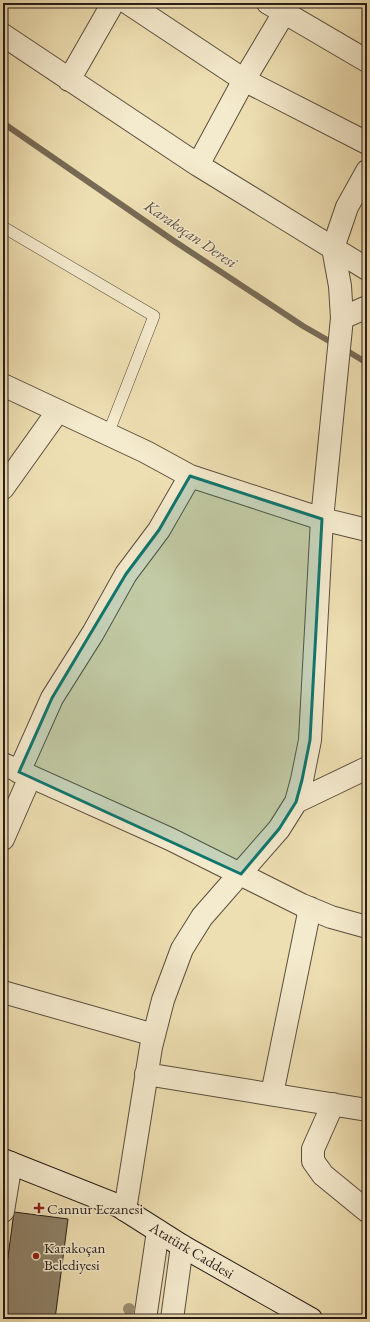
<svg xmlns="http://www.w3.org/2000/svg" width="370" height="1322" viewBox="0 0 370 1322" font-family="'EB Garamond',serif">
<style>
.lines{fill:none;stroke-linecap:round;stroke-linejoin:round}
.stream{stroke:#776a56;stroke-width:6}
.building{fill:#8f8269;stroke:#291d19}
.service-casing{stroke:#5a4e3f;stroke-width:12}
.minor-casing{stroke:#5a4e3f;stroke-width:24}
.tertiary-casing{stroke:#5a4e3f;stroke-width:24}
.secondary-casing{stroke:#291d19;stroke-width:24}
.service{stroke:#f4eacd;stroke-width:11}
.minor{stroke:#f4eacd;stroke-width:22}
.tertiary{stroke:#f4eacd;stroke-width:22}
.secondary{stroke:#f4eacd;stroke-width:22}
.tree{fill:#9d8f73}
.marked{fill:#0f766e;fill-opacity:0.2;stroke:#0f766e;stroke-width:3;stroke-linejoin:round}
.poi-dot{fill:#8f2418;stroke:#f4eacd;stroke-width:1.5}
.labels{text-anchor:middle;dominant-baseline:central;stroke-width:3;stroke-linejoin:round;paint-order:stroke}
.poi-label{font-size:15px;fill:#291d19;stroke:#f4eacd;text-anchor:start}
.street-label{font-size:15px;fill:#291d19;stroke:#f4eacd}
.water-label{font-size:16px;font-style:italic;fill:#5d5041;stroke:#f4eacd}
</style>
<rect width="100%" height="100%" fill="#eedfb2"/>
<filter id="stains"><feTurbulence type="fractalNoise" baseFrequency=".005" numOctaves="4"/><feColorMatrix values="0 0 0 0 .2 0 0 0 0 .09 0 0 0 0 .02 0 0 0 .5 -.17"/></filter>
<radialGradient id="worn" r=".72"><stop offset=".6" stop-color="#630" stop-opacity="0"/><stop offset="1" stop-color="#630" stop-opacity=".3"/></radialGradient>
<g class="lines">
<path class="stream" d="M 3,123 L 174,241 L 303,326 L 336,345
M 344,349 L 367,363"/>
</g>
<path class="building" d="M 14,1212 L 68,1219 L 55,1319 L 3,1319 L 3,1294 Z"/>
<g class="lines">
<g class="service-casing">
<path id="service" d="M 3,227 L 154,316 L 108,434"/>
</g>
<g class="minor-casing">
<path id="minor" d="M 128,3 L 244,80 L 367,143
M 268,3 L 367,61
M 3,35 L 198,165 L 367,269
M 69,80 L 113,3
M 198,165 L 244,80 L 284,13
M 342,318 L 367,307
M 3,385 L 146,452 L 190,476 L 322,519 L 367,530
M 3,488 L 58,411
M 3,764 L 170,839 L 302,905 L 331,917 L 367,927
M 19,772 L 52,698 L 93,633 L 126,574 L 159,530 L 190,476
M 296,802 L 367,768
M 3,839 L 30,777
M 3,992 L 154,1035
M 146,1074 L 367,1110
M 272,1094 L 310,908
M 333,1104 L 313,1149 L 313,1161 L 323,1175 L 367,1211
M 125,1210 L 151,1047 L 163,1000 L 182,949 L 202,917 L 279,829 L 296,802 L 302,780 L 310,740 L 322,519 L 342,318 L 340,286 L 333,248 L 347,207 L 367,171
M 3,1211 L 11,1163"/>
</g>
<g class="tertiary-casing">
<path id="tertiary" d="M 145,1319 L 158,1231
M 172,1319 L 182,1246"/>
</g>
<g class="secondary-casing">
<path id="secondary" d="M 3,1160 L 119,1206 L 182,1246 L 311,1319"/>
</g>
<use href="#service" class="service"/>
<use href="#minor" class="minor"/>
<use href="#tertiary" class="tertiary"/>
<use href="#secondary" class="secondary"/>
</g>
<circle class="tree" cx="129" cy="1309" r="6"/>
<path class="marked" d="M 190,476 L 322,519 L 310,740 L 302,780 L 296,802 L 279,829 L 241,874 L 19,772 L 52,698 L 126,574 L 159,530 Z"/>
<g class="poi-dot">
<path d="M37 1202h4v4h4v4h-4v4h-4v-4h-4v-4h4z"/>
<circle cx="36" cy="1256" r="4"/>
</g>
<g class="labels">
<g class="poi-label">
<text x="47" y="1208">Cannur Eczanesi</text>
<text x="44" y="1247">Karakoçan<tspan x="44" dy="17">Belediyesi</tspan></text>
</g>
<g class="street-label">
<text transform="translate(192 1250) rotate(31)">Atatürk Caddesi</text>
</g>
<g class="water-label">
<text transform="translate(191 234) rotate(34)">Karakoçan Deresi</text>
</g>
</g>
<rect width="370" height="1322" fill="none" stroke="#eedfb2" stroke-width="16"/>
<rect x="4" y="4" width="362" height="1314" fill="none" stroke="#291d19" stroke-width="2"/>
<rect x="8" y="8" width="354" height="1306" fill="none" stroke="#291d19"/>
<rect width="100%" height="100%" filter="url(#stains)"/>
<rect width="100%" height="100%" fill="url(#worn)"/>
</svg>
